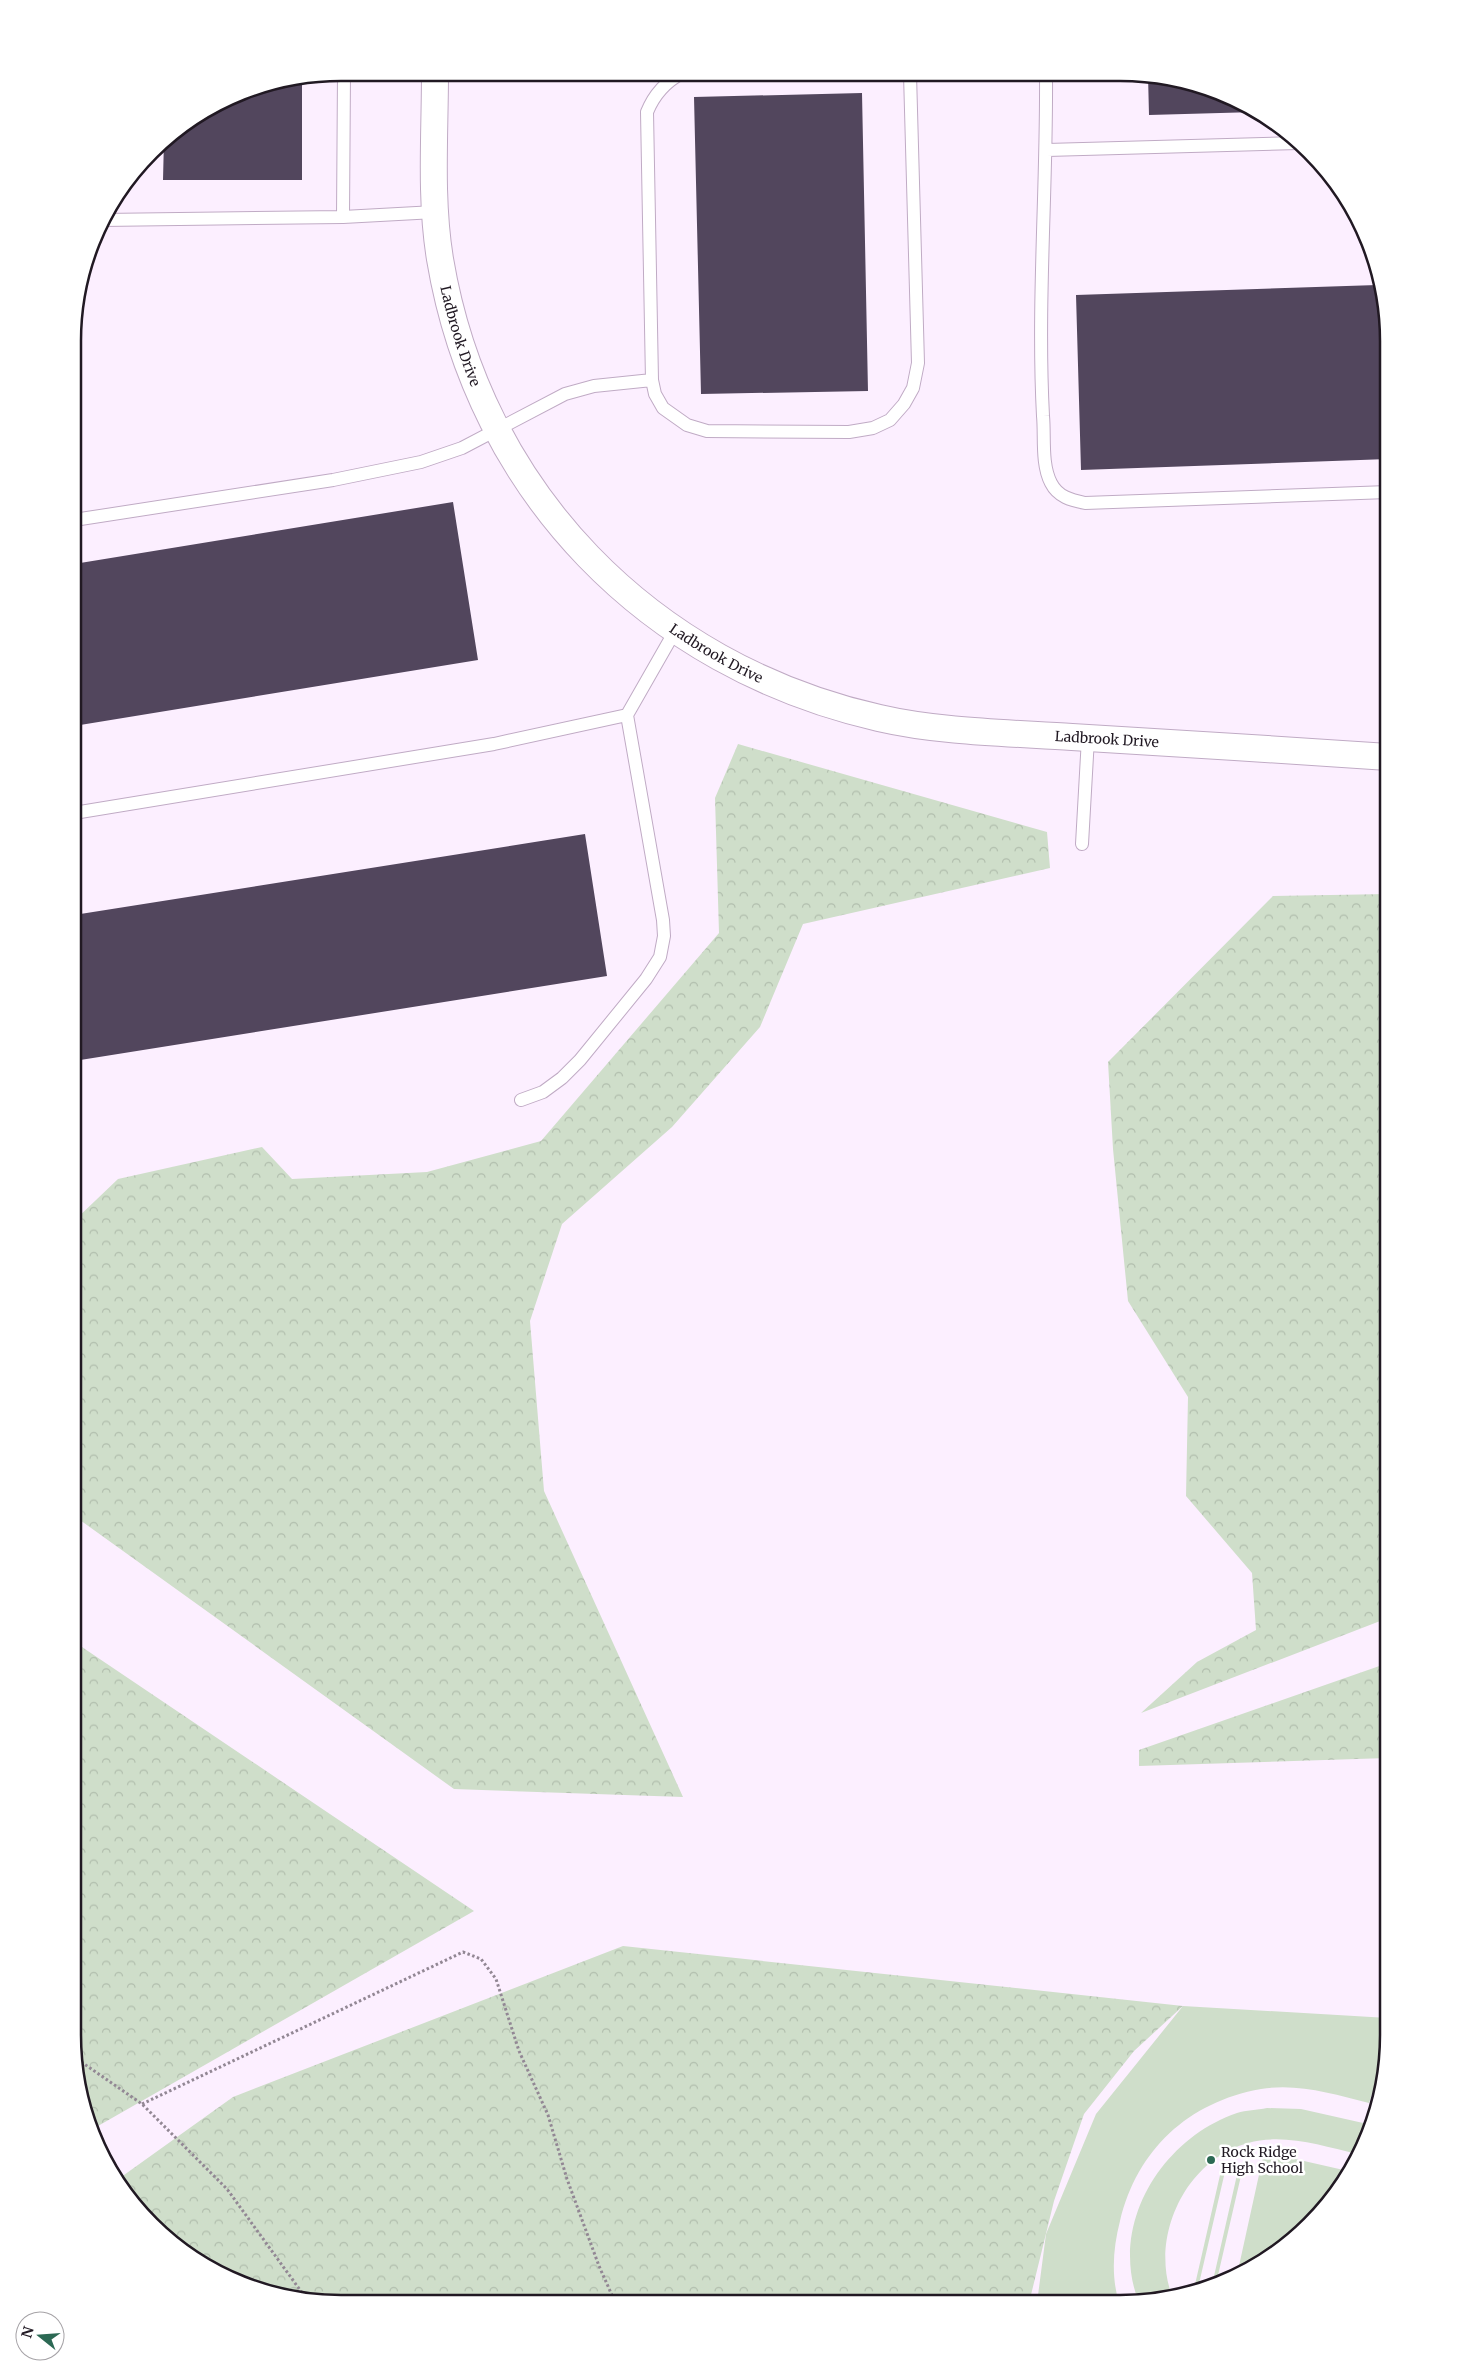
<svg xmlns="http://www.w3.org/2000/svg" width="1461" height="2376" viewBox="0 0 1461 2376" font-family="Merriweather,serif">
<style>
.grass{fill:#cfdeca}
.forest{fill:url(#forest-crowns)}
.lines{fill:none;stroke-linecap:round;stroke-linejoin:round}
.stream{stroke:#88a4b6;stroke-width:6}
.building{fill:#52465d}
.service-casing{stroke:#c0abc5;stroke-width:14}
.minor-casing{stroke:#c0abc5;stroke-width:28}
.path{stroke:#928794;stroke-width:3;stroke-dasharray:2.5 2.5;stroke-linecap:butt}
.service{stroke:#fff;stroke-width:12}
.minor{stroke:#fff;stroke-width:26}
.poi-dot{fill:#2c6954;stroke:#fff;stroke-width:2}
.labels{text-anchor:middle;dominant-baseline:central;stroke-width:5;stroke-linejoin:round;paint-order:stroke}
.street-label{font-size:14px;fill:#211923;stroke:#fff}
.poi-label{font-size:14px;fill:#211923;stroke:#fff;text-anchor:start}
.rim{fill:none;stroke:#211923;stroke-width:2.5}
</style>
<defs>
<pattern id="forest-crowns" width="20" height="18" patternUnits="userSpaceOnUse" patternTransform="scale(1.25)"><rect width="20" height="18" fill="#cfdeca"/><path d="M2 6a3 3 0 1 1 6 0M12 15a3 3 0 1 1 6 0" fill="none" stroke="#b1bead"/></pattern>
</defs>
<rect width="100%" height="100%" fill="#fcefff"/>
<path class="grass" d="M 1183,2006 L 1388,2018 L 1388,2053 L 1382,2083 L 1376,2082 L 1369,2103 C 1333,2094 1298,2083 1261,2089 C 1188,2102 1137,2150 1120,2221 C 1113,2248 1111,2276 1119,2303 L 1111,2303 L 1109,2299 L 1094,2303 L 1037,2303 L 1046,2234 L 1096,2114 Z
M 1267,2108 L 1301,2109 L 1372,2125 L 1357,2154 C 1322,2146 1284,2133 1248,2143 C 1186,2160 1151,2235 1171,2293 L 1138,2300 C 1109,2223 1163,2138 1237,2113 C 1246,2110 1257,2110 1267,2108 Z
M 1264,2152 L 1348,2171 L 1333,2198 L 1284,2248 L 1237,2275 Z
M 1223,2162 L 1227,2163 L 1198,2288 L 1194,2289 Z
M 1239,2166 L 1243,2167 L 1216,2284 L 1212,2285 Z"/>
<path class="forest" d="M 738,744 L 1047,832 L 1050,868 L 803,924 L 760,1027 L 672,1127 L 562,1224 L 530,1321 L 544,1491 L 683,1797 L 454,1789 L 73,1515 L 74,1221 L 118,1179 L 262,1147 L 292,1179 L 427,1172 L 541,1141 L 719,933 L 715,798 Z
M 1388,894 L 1388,1618 L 1141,1713 L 1197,1662 L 1256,1630 L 1252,1573 L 1186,1496 L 1188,1397 L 1128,1301 L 1113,1149 L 1108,1062 L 1273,896 Z
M 73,1641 L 474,1911 L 91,2130 L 73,2035 Z
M 1388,1663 L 1388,1758 L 1139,1766 L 1139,1750 Z
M 623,1946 L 1183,2006 L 1134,2051 L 1084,2114 L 1054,2201 L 1029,2303 L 306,2301 L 238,2283 L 178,2248 L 128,2198 L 117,2180 L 233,2097 Z"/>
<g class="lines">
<path class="stream" d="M 124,2192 L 185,2253"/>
</g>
<path class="building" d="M 1148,75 L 1223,93 L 1256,112 L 1149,115 Z
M 302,80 L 302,180 L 163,180 L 164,139 L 238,93 Z
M 862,93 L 868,391 L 701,394 L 694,97 Z
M 1377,285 L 1388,341 L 1388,459 L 1081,470 L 1076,295 Z
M 453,502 L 478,660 L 74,726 L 74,564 Z
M 585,834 L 607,976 L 74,1061 L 74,915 Z"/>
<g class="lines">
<g class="service-casing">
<path id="service" d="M 682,73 C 665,82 654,95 647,112 L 652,380 L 655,394 L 663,408 L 687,425 L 707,431 L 849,432 L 873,428 L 890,420 L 904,404 L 913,388 L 918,363 L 910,74
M 1046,75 C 1047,188 1037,302 1043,416 C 1045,436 1041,464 1051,483 C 1058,497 1071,500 1085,503 L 1388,492
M 1047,150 L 1299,143
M 343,217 L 344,73
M 102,220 L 343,217 L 435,212
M 74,520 L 333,480 L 421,462 L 462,448 L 565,394 L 594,386 L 652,380
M 74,813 L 494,744 L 627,715
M 1082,844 L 1088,738
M 521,1100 L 543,1092 L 562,1078 L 580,1060 L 646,979 L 660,957 L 664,936 L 663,920 L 627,715 L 675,631"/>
</g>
<g class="minor-casing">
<g id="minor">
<path id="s1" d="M 435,73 C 435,134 430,198 440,259 C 479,492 650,666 879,718 C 939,732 1010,733 1072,737 C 1177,743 1283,750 1388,757"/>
</g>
</g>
<path class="path" d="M 77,2059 L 142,2104 L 227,2189 L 308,2301
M 142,2104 L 463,1952 L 481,1959 L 496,1979 L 519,2051 L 548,2115 L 567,2179 L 599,2266 L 615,2302"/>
<use href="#service" class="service"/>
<use href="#minor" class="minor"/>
</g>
<circle class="poi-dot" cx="1211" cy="2160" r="5"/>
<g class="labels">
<g class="street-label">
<text stroke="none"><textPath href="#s1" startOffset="266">Ladbrook Drive</textPath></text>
<text stroke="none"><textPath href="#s1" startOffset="685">Ladbrook Drive</textPath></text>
<text stroke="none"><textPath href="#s1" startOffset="1090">Ladbrook Drive</textPath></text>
</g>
<g class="poi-label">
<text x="1221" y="2152">Rock Ridge<tspan x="1221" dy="16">High School</tspan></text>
</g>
</g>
<path d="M0 0H1461V2376H0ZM341 81H1120A260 260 0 0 1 1380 341V2035A260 260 0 0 1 1120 2295H341A260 260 0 0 1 81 2035V341A260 260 0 0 1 341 81Z" fill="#fff" fill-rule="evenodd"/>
<path class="rim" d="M341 81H1120A260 260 0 0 1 1380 341V2035A260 260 0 0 1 1120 2295H341A260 260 0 0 1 81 2035V341A260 260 0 0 1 341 81Z"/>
<g transform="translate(40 2336) rotate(287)"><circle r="24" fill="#ffffff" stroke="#a6a3a7"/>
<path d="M0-4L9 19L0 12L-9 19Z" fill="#2c6954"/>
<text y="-8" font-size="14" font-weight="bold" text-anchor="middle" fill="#211923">N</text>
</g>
</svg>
